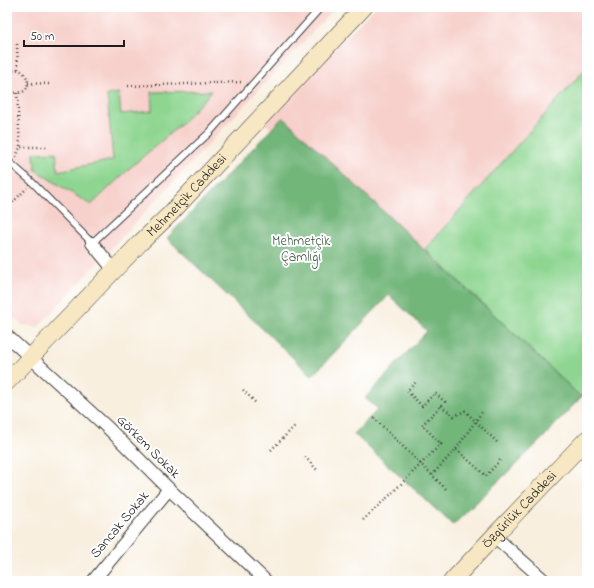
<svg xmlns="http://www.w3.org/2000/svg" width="594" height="588" viewBox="0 0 594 588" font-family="'Indie Flower',sans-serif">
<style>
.built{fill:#f7d0cb}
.green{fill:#8dd590;stroke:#547856}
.forest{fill:#72b67a;stroke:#47694b}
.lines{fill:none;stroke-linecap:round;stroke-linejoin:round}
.lane-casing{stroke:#3d3c39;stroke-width:8}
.street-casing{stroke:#3d3c39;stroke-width:14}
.secondary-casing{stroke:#3d3c39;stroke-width:18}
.path{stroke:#3d3c39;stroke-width:2.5;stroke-dasharray:1 3;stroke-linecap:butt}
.lane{stroke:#fff;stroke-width:6}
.street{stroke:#fff;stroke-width:12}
.secondary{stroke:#f7e8c3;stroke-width:17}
.labels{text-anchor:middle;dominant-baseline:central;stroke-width:4;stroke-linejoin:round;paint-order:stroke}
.street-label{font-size:14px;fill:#1c1c1c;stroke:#fff}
.park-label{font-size:14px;fill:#445d45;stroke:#fff}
</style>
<rect width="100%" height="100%" fill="#fff"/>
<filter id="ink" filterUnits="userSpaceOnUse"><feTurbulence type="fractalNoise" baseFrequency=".025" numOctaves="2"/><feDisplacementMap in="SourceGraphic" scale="8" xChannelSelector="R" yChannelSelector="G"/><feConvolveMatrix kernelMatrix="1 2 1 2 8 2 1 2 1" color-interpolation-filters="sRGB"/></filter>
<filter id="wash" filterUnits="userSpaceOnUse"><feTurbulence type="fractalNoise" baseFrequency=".012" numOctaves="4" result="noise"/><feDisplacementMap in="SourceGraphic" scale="16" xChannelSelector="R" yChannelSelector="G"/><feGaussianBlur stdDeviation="0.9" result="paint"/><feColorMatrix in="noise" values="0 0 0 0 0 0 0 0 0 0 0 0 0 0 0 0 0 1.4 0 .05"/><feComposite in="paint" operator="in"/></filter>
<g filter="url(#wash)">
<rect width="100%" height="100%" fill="#f8efdf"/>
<path class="built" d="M 7,7 L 336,7 L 38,327 L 22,325 L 7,310 Z
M 375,7 L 587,7 L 587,67 L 425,249 L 264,123 Z"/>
<path class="green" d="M 587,67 L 587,390 L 581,397 L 425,249 Z
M 212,91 L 180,125 L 131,167 L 91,205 L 35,170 L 34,153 L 56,152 L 58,171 L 113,160 L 107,95 L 119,93 L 121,114 L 152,111 L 151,92 Z"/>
<path class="forest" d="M 283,117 L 581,397 L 541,440 L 453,525 L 354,434 L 378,409 L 365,398 L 427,331 L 389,295 L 312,376 L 167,238 Z"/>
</g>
<g filter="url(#ink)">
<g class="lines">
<g class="lane-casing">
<path id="lane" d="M 7,160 L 32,182 L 92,243 L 210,132 L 321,7"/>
</g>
<g class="street-casing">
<path id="street" d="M 92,243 L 114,270
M 7,336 L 108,428 L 169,489 L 266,581
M 494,536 L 545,581
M 93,581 L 169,489"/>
</g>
<g class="secondary-casing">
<g id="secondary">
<path id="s1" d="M 7,382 L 139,244 L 169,215 L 364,7"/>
<path id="s2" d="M 452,581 L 494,536 L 587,439"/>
</g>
</g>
<path class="path" d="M 17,44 L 18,70
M 7,76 C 22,56 39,91 18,93 C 13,93 10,91 7,87
M 28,83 L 49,84
M 128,86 L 242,82
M 17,93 L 20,147
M 16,157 L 20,147 L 49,147
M 7,208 L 27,188
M 243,390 L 256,403
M 441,406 L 454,416 L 465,411 L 498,443
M 374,418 L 446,489
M 456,449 L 482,412
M 271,450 L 296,425
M 305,457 L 318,471
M 432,475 L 456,449 L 486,476 L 502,458
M 363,520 L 390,495 L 441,444 L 422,425 L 445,402 L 435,393 L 422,406 L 407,391 L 416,382"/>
<use href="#lane" class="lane"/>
<use href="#street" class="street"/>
<use href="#secondary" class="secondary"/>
</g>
</g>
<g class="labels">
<g class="street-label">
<text stroke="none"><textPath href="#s1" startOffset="259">Mehmetçik Caddesi</textPath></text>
<text transform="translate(148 447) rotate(45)">Görkem Sokak</text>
<text stroke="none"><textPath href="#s2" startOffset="98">Özgürlük Caddesi</textPath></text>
<text transform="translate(120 525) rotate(-50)">Sancak Sokak</text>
</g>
<g class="park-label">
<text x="301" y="241">Mehmetçik<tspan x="301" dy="16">Çamlığı</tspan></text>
</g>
</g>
<rect width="594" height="588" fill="none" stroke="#fff" stroke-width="24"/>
<path d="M24 40v6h100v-6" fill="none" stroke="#1c1c1c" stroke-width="2"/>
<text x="30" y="40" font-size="12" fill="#1c1c1c" stroke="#ffffff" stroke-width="3" paint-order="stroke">50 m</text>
</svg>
